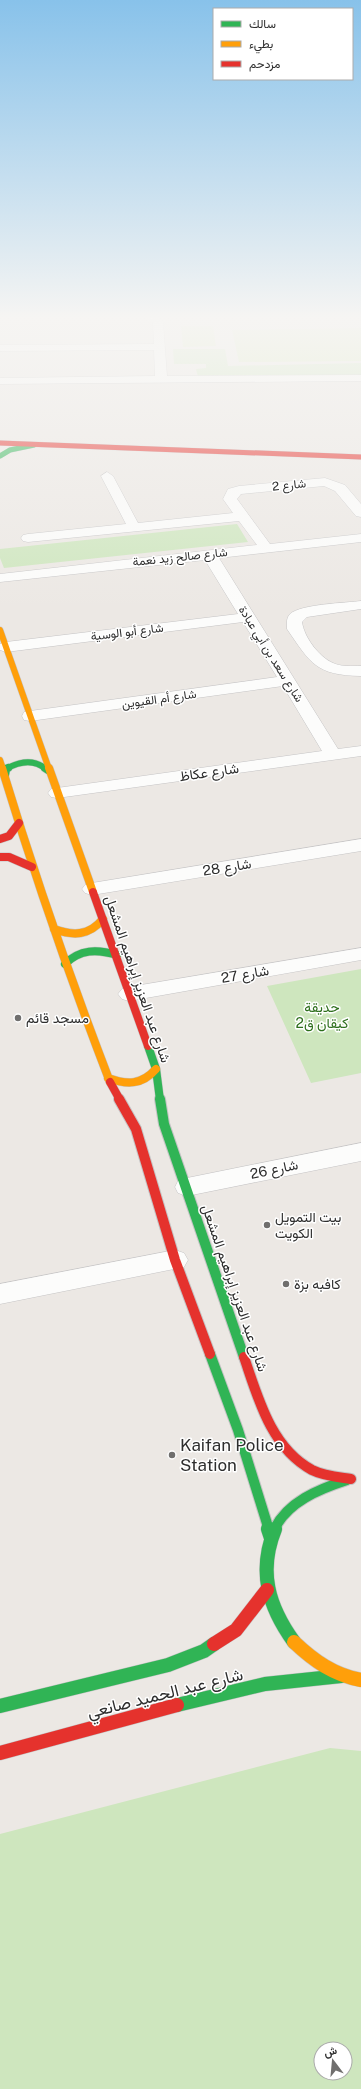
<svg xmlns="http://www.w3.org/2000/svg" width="361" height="2089" viewBox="0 0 361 2089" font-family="'Public Sans',Vazirmatn,sans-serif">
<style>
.green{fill:#cee6be;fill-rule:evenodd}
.pitch{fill:#d9eabb}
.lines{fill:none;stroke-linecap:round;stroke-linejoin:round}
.street-casing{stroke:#c5c4c5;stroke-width:1}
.fast-far4-casing{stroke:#c5c4c5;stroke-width:5.5}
.fast-far3-casing{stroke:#c5c4c5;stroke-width:7}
.fast-far2-casing{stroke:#c5c4c5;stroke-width:9}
.fast-far1-casing{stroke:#c5c4c5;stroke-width:12}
.fast-casing{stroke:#c5c4c5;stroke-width:15}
.slow-far2-casing{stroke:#c5c4c5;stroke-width:7}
.slow-far1-casing{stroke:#c5c4c5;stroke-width:9}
.slow-casing{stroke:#c5c4c5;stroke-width:15}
.jam-far3-casing{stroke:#c5c4c5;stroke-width:5.5}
.jam-far2-casing{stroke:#c5c4c5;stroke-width:9}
.jam-far1-casing{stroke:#c5c4c5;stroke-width:12}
.jam-casing{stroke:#c5c4c5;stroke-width:15}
.street{fill:#fcfcfb;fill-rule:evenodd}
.fast-far4{stroke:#30b455;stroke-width:5}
.fast-far3{stroke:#30b455;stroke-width:6}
.fast-far2{stroke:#30b455;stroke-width:8}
.fast-far1{stroke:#30b455;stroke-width:10}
.fast{stroke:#30b455;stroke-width:14}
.slow-far2{stroke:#ff9f0a;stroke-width:6}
.slow-far1{stroke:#ff9f0a;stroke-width:8}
.slow{stroke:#ff9f0a;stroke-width:14}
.jam-far3{stroke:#e5322d;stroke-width:5}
.jam-far2{stroke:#e5322d;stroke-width:8}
.jam-far1{stroke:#e5322d;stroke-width:10}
.jam{stroke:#e5322d;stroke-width:14}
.poi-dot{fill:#706f6e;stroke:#fff;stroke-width:1.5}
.labels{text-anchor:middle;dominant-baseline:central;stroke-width:3;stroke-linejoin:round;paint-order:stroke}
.far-street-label{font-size:12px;fill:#2e2e2e;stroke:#fff}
.street-label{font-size:14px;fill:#2e2e2e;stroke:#fff}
.park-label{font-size:14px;fill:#2c6e1b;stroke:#fff}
.poi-label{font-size:14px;fill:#2e2e2e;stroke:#fff;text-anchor:start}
.near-poi-label{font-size:17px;fill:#2e2e2e;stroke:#fff;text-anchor:start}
.near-street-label{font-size:17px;fill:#2e2e2e;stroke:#fff}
</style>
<rect width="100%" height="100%" fill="#ece8e4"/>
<path class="green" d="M 173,349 L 225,349 L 228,366 L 361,363 L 361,375 L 198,377 L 196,369 L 206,368 L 206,364 L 174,364 Z
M 237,524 L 248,542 L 4,568 L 0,558 L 0,549 Z
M 361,969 L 361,1073 L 311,1083 L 267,986 Z
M 330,1748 L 361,1751 L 361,2089 L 0,2089 L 0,1834 ZM 321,2049 L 345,2049 L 345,2073 L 321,2073 Z"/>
<path class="pitch" d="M 181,326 L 213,326 L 216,346 L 183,347 Z
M 361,328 L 361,361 L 239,362 L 232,330 Z"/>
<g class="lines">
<g class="street-casing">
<path id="street" d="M 147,318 L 158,318 L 163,322 L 167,376 L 361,375 L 361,381 L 0,384 L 0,378 L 155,376 L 154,350 L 0,351 L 0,345 L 154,344 L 153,323 Z
M 107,472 L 113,476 L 138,523 L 233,513 L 223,499 L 228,489 L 239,486 L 325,478 L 345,485 L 361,504 L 361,517 L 356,516 L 335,491 L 324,486 L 241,494 L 237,499 L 270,544 L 361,534 L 361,542 L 219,558 L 338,749 L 361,746 L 361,756 L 57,798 L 51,797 L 48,793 L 51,789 L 57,788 L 322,751 L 283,686 L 30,721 L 24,720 L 22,716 L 24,712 L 30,711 L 277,677 L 243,622 L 6,652 L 0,650 L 0,644 L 6,642 L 238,614 L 205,560 L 0,582 L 0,574 L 257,545 L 239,521 L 28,542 L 23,541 L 21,538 L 23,535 L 28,534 L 126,524 L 101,476 Z
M 361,601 L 361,609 L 307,617 L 302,622 C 304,637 319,657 333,663 C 341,667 352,666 361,666 L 361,676 C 316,675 311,664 287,629 C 287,624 286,618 290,614 C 301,604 346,603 361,601 Z
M 361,839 L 361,851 L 92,895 L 85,893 L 82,889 L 85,885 L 92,883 Z
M 361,948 L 361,960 L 129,1001 L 122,999 L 118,994 L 122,989 L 129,987 Z
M 361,1143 L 361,1161 L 187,1196 L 178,1193 L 175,1187 L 178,1181 L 187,1178 Z
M 175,1250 L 184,1253 L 188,1260 L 184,1267 L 0,1304 L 0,1284 Z"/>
</g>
<g class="fast-far4-casing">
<path id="fast-far4" d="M 0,456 L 10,450 L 34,445"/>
</g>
<g class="fast-far3-casing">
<path id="fast-far3" d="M 6,769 C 20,761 34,759 46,769"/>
</g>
<g class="fast-far2-casing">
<path id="fast-far2" d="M 45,768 L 48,770
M 5,775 L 6,769 L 8,768
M 65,964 C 80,949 97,949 117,955
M 148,1046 L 156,1069 L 160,1100"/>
</g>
<g class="fast-far1-casing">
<path id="fast-far1" d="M 160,1099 L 164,1124 L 244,1357
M 210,1354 L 238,1430 L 269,1530
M 274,1530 C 287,1502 319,1489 347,1480"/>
</g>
<g class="fast-casing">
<path id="fast" d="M 268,1529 L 271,1538
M 275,1529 C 258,1571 268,1606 294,1642
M 177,1705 L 265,1684 L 341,1676
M 0,1706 L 168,1665 L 204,1651 L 214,1644"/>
</g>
<g class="slow-far2-casing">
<path id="slow-far2" d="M 0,630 L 49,769
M 0,760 L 3,769"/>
</g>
<g class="slow-far1-casing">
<path id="slow-far1" d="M 2,768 C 34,874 70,978 110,1082
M 49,768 L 93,892
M 54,929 C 73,936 89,936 103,919
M 108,1078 C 127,1085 142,1085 156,1069"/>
</g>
<g class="slow-casing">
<path id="slow" d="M 294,1642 C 314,1661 334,1675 361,1680"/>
</g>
<g class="jam-far3-casing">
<path id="jam-far3" d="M 0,443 L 361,457"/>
</g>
<g class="jam-far2-casing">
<path id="jam-far2" d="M 0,839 L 9,836 L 19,823
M 0,857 L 9,857 L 32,867
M 93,892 L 148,1046
M 110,1082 L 120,1100"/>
</g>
<g class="jam-far1-casing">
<path id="jam-far1" d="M 119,1099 L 136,1129 L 175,1260 L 210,1354
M 244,1357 C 258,1398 271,1448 312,1470 C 324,1476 338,1477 351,1479"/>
</g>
<g class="jam-casing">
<path id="jam" d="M 214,1644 L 236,1630 L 267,1590
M 0,1753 L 177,1705"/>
</g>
<use href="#street" class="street"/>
<use href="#fast-far4" class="fast-far4"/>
<use href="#fast-far3" class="fast-far3"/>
<use href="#fast-far2" class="fast-far2"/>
<use href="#fast-far1" class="fast-far1"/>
<use href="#fast" class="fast"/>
<use href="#slow-far2" class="slow-far2"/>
<use href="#slow-far1" class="slow-far1"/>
<use href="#slow" class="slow"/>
<use href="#jam-far3" class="jam-far3"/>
<use href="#jam-far2" class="jam-far2"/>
<use href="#jam-far1" class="jam-far1"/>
<use href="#jam" class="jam"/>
</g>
<linearGradient id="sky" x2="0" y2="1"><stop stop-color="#88c2ea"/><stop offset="0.52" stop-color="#f6f5f3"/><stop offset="1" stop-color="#f6f5f3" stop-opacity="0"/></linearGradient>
<rect width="361" height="610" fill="url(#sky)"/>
<g class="poi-dot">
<circle cx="18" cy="1018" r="4"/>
<circle cx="267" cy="1225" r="4"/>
<circle cx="286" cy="1284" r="4"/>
<circle cx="172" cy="1455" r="4"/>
</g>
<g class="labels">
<g class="far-street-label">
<text transform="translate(289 485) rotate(-6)">شارع 2</text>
<text transform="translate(180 557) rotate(-6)">شارع صالح زيد نعمة</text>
<text transform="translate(127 632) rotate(-7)">شارع أبو الوسية</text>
<text transform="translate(271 654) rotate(58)">شارع سعد بن أبي عبادة</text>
<text transform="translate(159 699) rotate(-8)">شارع أم القيوين</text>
</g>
<g class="street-label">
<text transform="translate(209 772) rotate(-8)">شارع عكاظ</text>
<text transform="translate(227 867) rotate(-9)">شارع 28</text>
<text transform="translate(245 974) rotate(-10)">شارع 27</text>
<text transform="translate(138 979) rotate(71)">شارع عبد العزيز إبراهيم المشعل</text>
<text transform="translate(274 1169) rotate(-12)">شارع 26</text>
<text transform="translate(235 1288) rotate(71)">شارع عبد العزيز إبراهيم المشعل</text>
</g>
<g class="park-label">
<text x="322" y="1007">حديقة<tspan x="322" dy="16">كيقان ق2</tspan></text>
</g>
<g class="poi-label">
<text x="26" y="1018">مسجد قائم</text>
<text x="275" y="1217">بيت التمويل<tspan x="275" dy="16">الكويت</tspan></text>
<text x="294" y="1284">كافبه بزة</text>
</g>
<g class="near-poi-label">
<text x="180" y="1445">Kaifan Police<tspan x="180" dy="20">Station</tspan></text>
</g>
<g class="near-street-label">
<text transform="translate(165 1693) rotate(-14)">شارع عبد الحميد صانعي</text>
</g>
</g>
<rect x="213" y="8" width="140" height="72" fill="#ffffff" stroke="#ababab"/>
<rect x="221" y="21" width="20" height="6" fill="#30b455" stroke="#ababab"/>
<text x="249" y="28" font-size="12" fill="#2e2e2e">سالك</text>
<rect x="221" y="41" width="20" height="6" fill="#ff9f0a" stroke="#ababab"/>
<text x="249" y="48" font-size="12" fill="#2e2e2e">بطيء</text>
<rect x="221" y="61" width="20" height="6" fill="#e5322d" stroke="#ababab"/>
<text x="249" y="68" font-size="12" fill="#2e2e2e">مزدحم</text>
<g transform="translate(333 2061) rotate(344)"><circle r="19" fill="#ffffff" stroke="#ababab"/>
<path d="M0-3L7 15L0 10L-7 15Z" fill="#706f6e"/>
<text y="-6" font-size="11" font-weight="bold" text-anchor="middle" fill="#2e2e2e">ش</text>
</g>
</svg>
